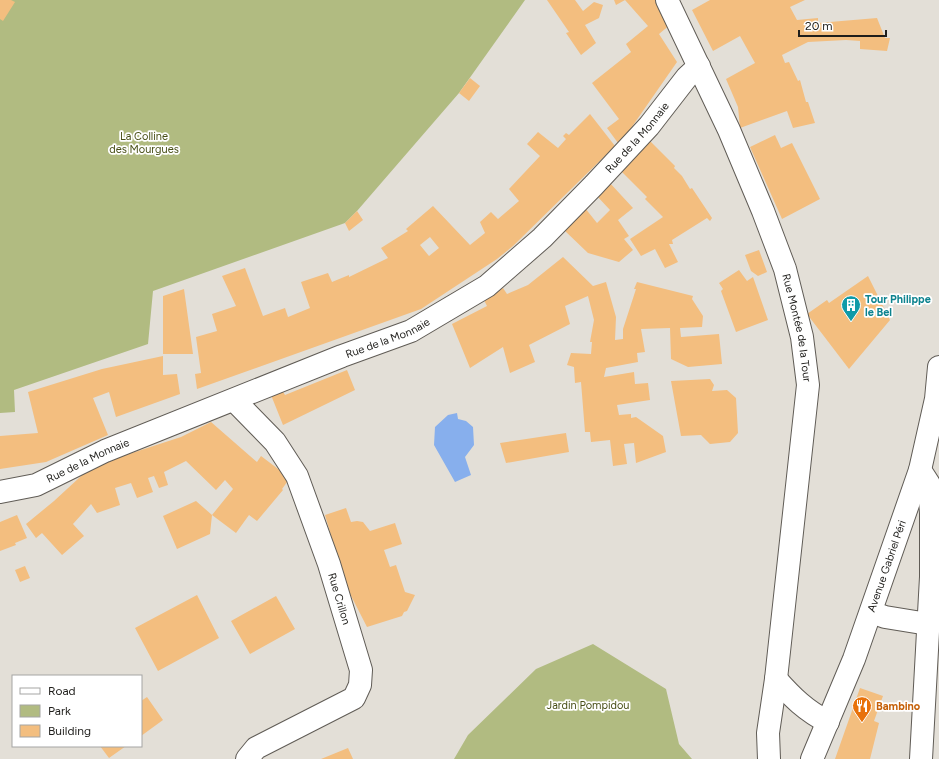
<svg xmlns="http://www.w3.org/2000/svg" width="939" height="759" viewBox="0 0 939 759" font-family="Figtree,sans-serif">
<style>
.green{fill:#b1bb81}
.water{fill:#87afed}
.building{fill:#f3be7f;fill-rule:evenodd}
.lines{fill:none;stroke-linecap:round;stroke-linejoin:round}
.street-casing{stroke:#605c56;stroke-width:24}
.secondary-casing{stroke:#605c56;stroke-width:24}
.street{stroke:#fff;stroke-width:22}
.secondary{stroke:#fff;stroke-width:22}
.labels{text-anchor:middle;dominant-baseline:central;stroke-width:3.5;stroke-linejoin:round;paint-order:stroke}
.park-label{font-size:11px;fill:#484f17;stroke:#fff}
.street-label{font-size:11px;fill:#1f1e1b;stroke:#fff}
.culture-label{font-size:11px;font-weight:bold;fill:#0d838f;stroke:#fff;text-anchor:start}
.food-label{font-size:11px;font-weight:bold;fill:#c56008;stroke:#fff;text-anchor:start}
</style>
<rect width="100%" height="100%" fill="#e3dfd7"/>
<path class="green" d="M 0,0 L 525,0 L 459,93 L 357,211 L 345,223 L 153,291 L 148,344 L 14,390 L 15,412 L 0,413 Z
M 593,644 L 666,689 L 679,744 L 692,759 L 454,759 L 468,735 L 536,669 Z"/>
<path class="water" d="M 457,413 L 458,419 L 466,421 L 473,427 L 474,445 L 465,457 L 471,475 L 455,482 L 434,445 L 435,427 L 448,415 Z"/>
<path class="building" d="M 0,0 L 11,0 L 15,2 L 3,21 L 0,19 Z
M 547,0 L 575,0 L 583,11 L 594,2 L 603,5 L 599,18 L 585,25 L 596,43 L 581,55 L 566,33 L 569,32 Z
M 614,0 L 660,0 L 671,24 L 659,34 L 677,62 L 629,131 L 618,143 L 607,128 L 619,119 L 592,83 L 631,52 L 626,44 L 648,26 L 625,0 L 616,5 Z
M 710,0 L 805,0 L 790,7 L 797,20 L 818,18 L 818,23 L 877,18 L 885,38 L 890,38 L 887,51 L 860,49 L 860,41 L 846,40 L 808,42 L 782,55 L 785,63 L 789,62 L 798,81 L 800,80 L 806,102 L 808,102 L 815,123 L 793,128 L 787,111 L 740,128 L 738,107 L 726,79 L 755,63 L 740,36 L 713,51 L 692,10 Z
M 470,78 L 480,86 L 469,101 L 459,93 Z
M 590,114 L 615,146 L 513,246 L 497,259 L 421,309 L 197,389 L 195,374 L 201,373 L 196,337 L 217,331 L 212,314 L 236,306 L 222,276 L 245,268 L 263,316 L 285,308 L 288,317 L 310,308 L 301,282 L 328,273 L 332,282 L 349,275 L 349,277 L 388,258 L 381,248 L 408,231 L 406,229 L 433,206 L 470,245 L 485,233 L 480,222 L 491,212 L 498,219 L 519,201 L 509,189 L 540,156 L 527,144 L 538,132 L 558,148 L 566,139 L 563,136 L 566,133 L 569,135 ZM 430,237 L 439,248 L 429,256 L 420,245 Z
M 775,135 L 781,148 L 792,143 L 820,199 L 782,219 L 750,147 Z
M 650,141 L 675,166 L 674,168 L 682,176 L 690,189 L 692,188 L 712,218 L 710,221 L 707,218 L 672,240 L 673,244 L 669,244 L 678,262 L 665,268 L 655,249 L 641,256 L 630,239 L 663,217 L 645,199 L 647,197 L 620,170 Z
M 609,182 L 633,208 L 618,220 L 629,236 L 624,239 L 633,250 L 619,262 L 588,253 L 564,230 L 585,208 L 597,223 L 610,210 L 596,195 Z
M 357,211 L 363,220 L 349,231 L 345,223 Z
M 759,250 L 767,272 L 758,276 L 751,271 L 745,255 Z
M 563,257 L 593,286 L 606,282 L 616,317 L 615,340 L 623,339 L 623,329 L 636,289 L 634,289 L 637,282 L 693,296 L 692,299 L 703,316 L 702,327 L 680,328 L 681,337 L 719,334 L 722,364 L 688,367 L 671,359 L 670,328 L 641,329 L 645,352 L 637,353 L 638,362 L 606,368 L 604,377 L 634,372 L 635,384 L 648,383 L 650,400 L 617,405 L 619,415 L 631,414 L 631,418 L 636,417 L 663,436 L 666,452 L 636,463 L 634,443 L 624,444 L 627,464 L 613,466 L 610,440 L 591,442 L 590,432 L 585,432 L 581,382 L 575,383 L 574,367 L 567,365 L 571,353 L 591,354 L 592,342 L 590,342 L 594,320 L 588,296 L 565,306 L 570,324 L 529,345 L 535,362 L 510,373 L 503,347 L 470,368 L 452,324 L 487,306 L 484,300 L 503,288 L 507,294 L 528,285 Z
M 739,270 L 747,281 L 753,277 L 768,320 L 736,332 L 721,291 L 723,289 L 719,283 Z
M 868,276 L 890,320 L 849,369 L 807,314 L 827,300 L 829,303 Z
M 184,289 L 193,354 L 163,354 L 163,296 Z
M 163,356 L 163,375 L 177,374 L 180,394 L 116,417 L 109,392 L 93,398 L 108,435 L 46,462 L 0,469 L 0,436 L 38,433 L 28,392 L 102,369 Z
M 347,370 L 355,390 L 283,425 L 271,395 L 282,390 L 285,395 Z
M 710,379 L 714,385 L 712,391 L 727,390 L 736,398 L 738,433 L 730,442 L 710,444 L 701,435 L 681,436 L 671,381 Z
M 211,422 L 257,462 L 261,456 L 290,478 L 282,489 L 283,490 L 257,521 L 249,515 L 236,533 L 212,515 L 210,534 L 177,549 L 163,516 L 196,501 L 212,515 L 233,489 L 225,480 L 216,490 L 186,461 L 164,472 L 168,485 L 159,488 L 154,476 L 148,478 L 153,492 L 137,498 L 131,483 L 115,488 L 120,505 L 97,513 L 91,504 L 73,524 L 84,536 L 62,555 L 42,533 L 36,538 L 26,524 L 54,501 L 92,466 L 181,437 Z
M 566,433 L 569,452 L 506,463 L 500,443 Z
M 346,508 L 351,522 L 357,521 L 363,522 L 370,531 L 395,523 L 402,544 L 384,550 L 390,567 L 396,565 L 405,592 L 415,595 L 407,611 L 404,612 L 402,616 L 367,627 L 345,584 L 325,515 Z
M 17,515 L 27,538 L 15,543 L 16,545 L 0,551 L 0,522 Z
M 25,566 L 30,578 L 20,582 L 15,570 Z
M 197,595 L 219,638 L 158,671 L 135,628 Z
M 276,596 L 295,629 L 250,654 L 231,621 Z
M 860,688 L 883,696 L 874,721 L 879,723 L 870,759 L 835,759 Z
M 147,697 L 163,720 L 141,736 L 141,701 Z
M 100,746 L 126,746 L 109,758 Z
M 348,748 L 353,759 L 321,759 Z"/>
<g class="lines">
<g class="street-casing">
<g id="street">
<path id="s1" d="M 667,0 L 729,130 L 763,211 L 785,269 L 802,337 L 808,385 L 776,679 L 768,733 L 769,759"/>
<path id="s2" d="M 234,400 L 275,442 L 297,476 L 329,564 L 361,670 L 360,685 L 354,698 L 256,748 L 247,759"/>
<path d="M 920,470 L 929,484 L 931,513 L 931,577 L 921,759"/>
<path id="s3" d="M 0,492 L 36,485 L 105,451 L 342,356 L 411,331 L 487,286 L 542,238 L 594,185 L 649,126 L 687,77 L 699,66"/>
<path d="M 871,612 L 885,617 L 928,624"/>
<path d="M 776,679 C 792,697 806,711 828,722"/>
</g>
</g>
<g class="secondary-casing">
<g id="secondary">
<path id="s4" d="M 812,759 L 854,659 L 920,470 L 936,399 L 939,367"/>
</g>
</g>
<use href="#street" class="street"/>
<use href="#secondary" class="secondary"/>
</g>
<defs>
<g id="building-pin" transform="scale(1)"><path d="M0 17L-7.5 6A9.5 9.5 0 1 1 7.5 6Z" fill="#0f9aa8" stroke="#fff"/><path d="M-4-6H4V6H1V3H-1V6H-4ZM-2.5-4.3h1.7v1.8h-1.7ZM.8-4.3h1.7v1.8H.8ZM-2.5-1h1.7V.8h-1.7ZM.8-1h1.7V.8H.8Z" fill="#fff"/></g>
<g id="restaurant-pin" transform="scale(1)"><path d="M0 17L-7.5 6A9.5 9.5 0 1 1 7.5 6Z" fill="#e8710a" stroke="#fff"/><path d="M-5-6h1v4h1v-4h1v4h1v-4h1v5L-1.5 .5V6h-2V.5L-5-1ZM5-6V6H3V1.5H1.5Q1.5-4 5-6Z" fill="#fff"/></g>
</defs>
<g fill-rule="evenodd">
<use href="#building-pin" x="851" y="305"/>
<use href="#restaurant-pin" x="862" y="706"/>
</g>
<g class="labels">
<g class="park-label">
<text x="144" y="136">La Colline<tspan x="144" dy="13">des Mourgues</tspan></text>
<text x="588" y="705">Jardin Pompidou</text>
</g>
<g class="street-label">
<text stroke="none"><textPath href="#s3" startOffset="742">Rue de la Monnaie</textPath></text>
<text stroke="none"><textPath href="#s1" startOffset="354">Rue Montée de la Tour</textPath></text>
<text stroke="none"><textPath href="#s3" startOffset="418">Rue de la Monnaie</textPath></text>
<text stroke="none"><textPath href="#s3" startOffset="94">Rue de la Monnaie</textPath></text>
<text stroke="none"><textPath href="#s4" startOffset="207">Avenue Gabriel Péri</textPath></text>
<text stroke="none"><textPath href="#s2" startOffset="229">Rue Crillon</textPath></text>
</g>
<g class="culture-label">
<text x="865" y="299">Tour Philippe<tspan x="865" dy="13">le Bel</tspan></text>
</g>
<g class="food-label">
<text x="876" y="706">Bambino</text>
</g>
</g>
<rect x="12" y="675" width="130" height="72" fill="#ffffff" stroke="#a5a5a4"/>
<rect x="20" y="688" width="20" height="6" fill="#ffffff" stroke="#a5a5a4"/>
<text x="48" y="695" font-size="12" fill="#1f1e1b">Road</text>
<rect x="20" y="705" width="20" height="12" fill="#b1bb81" stroke="#a5a5a4"/>
<text x="48" y="715" font-size="12" fill="#1f1e1b">Park</text>
<rect x="20" y="725" width="20" height="12" fill="#f3be7f" stroke="#a5a5a4"/>
<text x="48" y="735" font-size="12" fill="#1f1e1b">Building</text>
<path d="M799 30v6h87v-6" fill="none" stroke="#1f1e1b" stroke-width="2"/>
<text x="805" y="30" font-size="12" fill="#1f1e1b" stroke="#ffffff" stroke-width="3" paint-order="stroke">20 m</text>
</svg>
